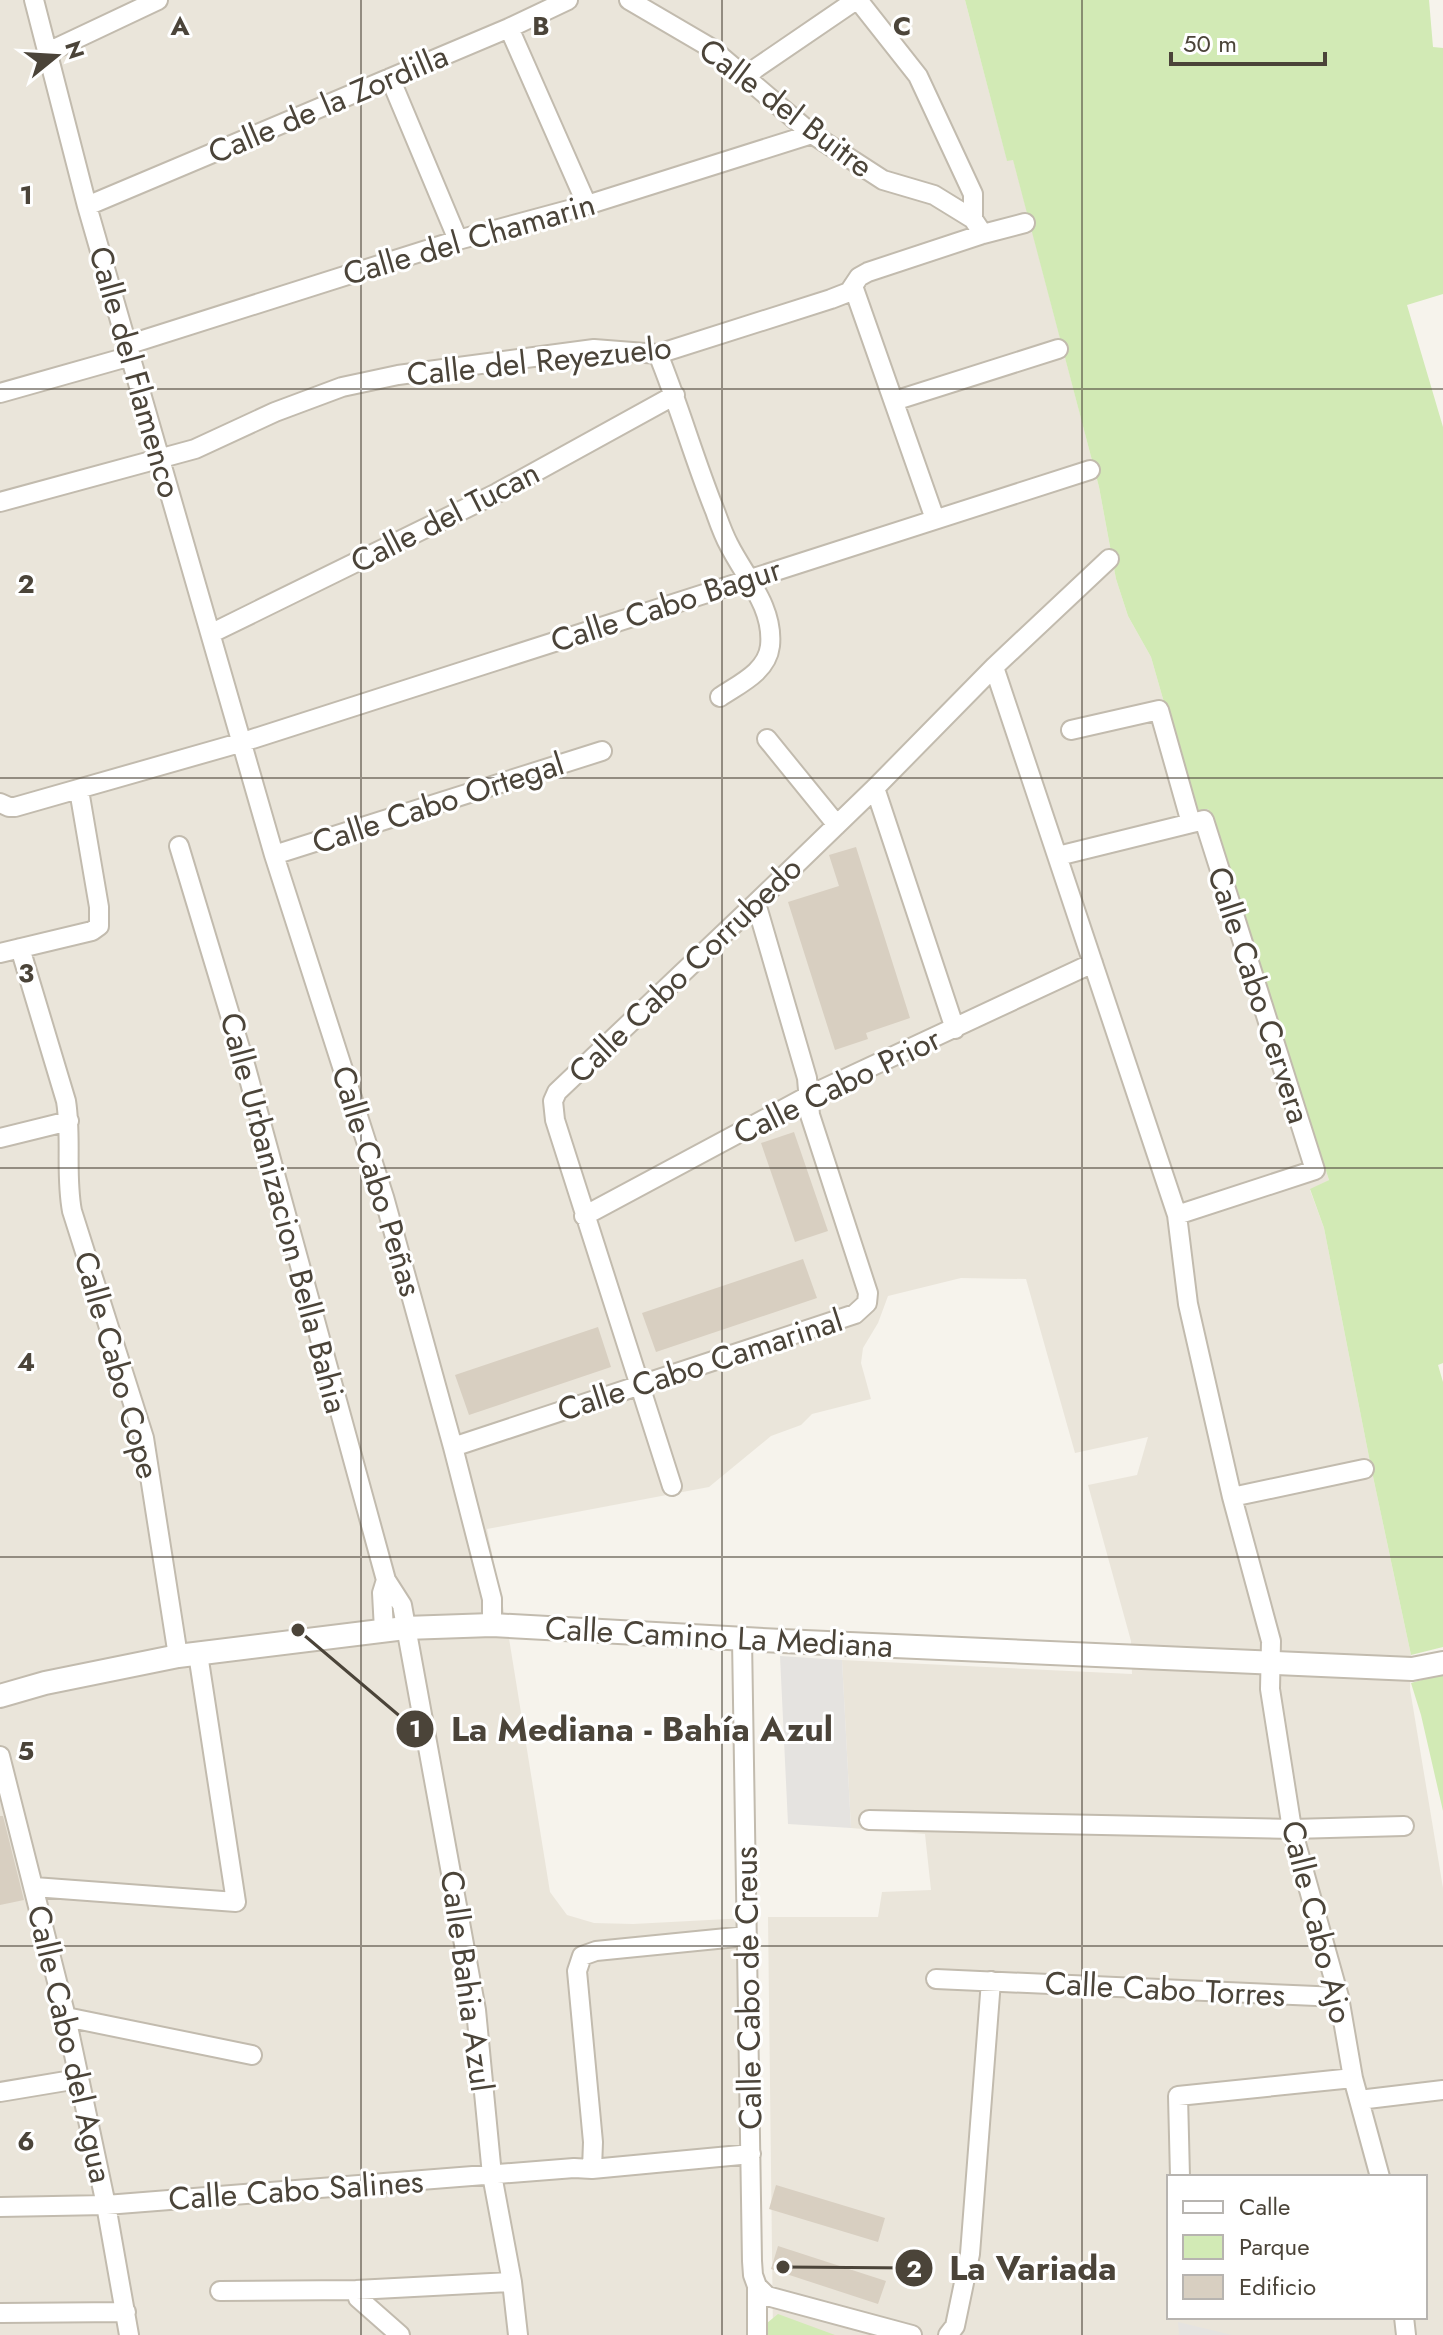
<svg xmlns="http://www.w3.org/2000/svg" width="1443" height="2335" viewBox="0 0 1443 2335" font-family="Jost,sans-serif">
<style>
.residential{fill:#eae5da;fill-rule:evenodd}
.green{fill:#d2eab5}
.parking{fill:#e5e3e0}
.building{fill:#d8cfc1}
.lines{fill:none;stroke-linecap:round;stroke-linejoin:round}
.minor-casing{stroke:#c2bbae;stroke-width:22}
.tertiary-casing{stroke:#c2bbae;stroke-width:26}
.minor{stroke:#fff;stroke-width:18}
.tertiary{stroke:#fff;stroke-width:22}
.grid{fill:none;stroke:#4b4439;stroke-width:2;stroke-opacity:0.55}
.labels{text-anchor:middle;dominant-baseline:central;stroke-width:6;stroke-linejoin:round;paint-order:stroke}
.street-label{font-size:32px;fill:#4b4439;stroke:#fff}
.grid-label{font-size:26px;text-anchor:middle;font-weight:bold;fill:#4b4439;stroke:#fff;stroke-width:6;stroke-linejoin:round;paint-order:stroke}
.leader{fill:none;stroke:#4b4439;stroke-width:3}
.callout-dot{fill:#4b4439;stroke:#fff;stroke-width:3}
.mark-label{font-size:24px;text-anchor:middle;font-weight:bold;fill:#fff}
.callout-label{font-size:34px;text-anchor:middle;font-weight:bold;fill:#4b4439;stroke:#fff;stroke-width:6;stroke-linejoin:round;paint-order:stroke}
</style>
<rect width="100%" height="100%" fill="#f6f3ec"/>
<path class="residential" d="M 0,0 L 965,0 L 1007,160 L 1013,159 L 1030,223 L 1099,487 L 1116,579 L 1128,616 L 1151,657 L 1195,811 L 1208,808 L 1329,1180 L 1310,1190 L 1324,1228 L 1371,1467 L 1411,1655 L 1410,1689 L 1443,1888 L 1443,2335 L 773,2335 L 768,1917 L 878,1917 L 882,1892 L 931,1890 L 925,1834 L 851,1828 L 842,1660 L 1132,1674 L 1131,1641 L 1088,1485 L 1137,1475 L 1148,1437 L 1075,1453 L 1026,1279 L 961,1278 L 888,1296 L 878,1323 L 863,1348 L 861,1363 L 871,1399 L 812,1414 L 801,1425 L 771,1436 L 709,1487 L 487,1529 L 507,1626 L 550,1892 L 567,1915 L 594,1923 L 633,1924 L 747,1918 L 757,2335 L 0,2335 ZM 1169,2177 L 1425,2177 L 1425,2317 L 1169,2317 Z"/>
<path class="green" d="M 965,0 L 1429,0 L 1433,47 L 1443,48 L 1443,294 L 1407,305 L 1443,427 L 1443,1363 L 1438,1365 L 1443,1382 L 1443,1647 L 1411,1655 L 1371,1467 L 1324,1228 L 1310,1189 L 1329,1180 L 1208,809 L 1195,811 L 1151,657 L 1128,616 L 1116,579 L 1099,487 L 1013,160 L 1007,161 Z
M 1443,1674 L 1443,1811 L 1421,1715 L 1411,1683 Z
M 778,2314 L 835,2335 L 767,2335 L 767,2323 Z"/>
<path class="parking" d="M 780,1656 L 842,1660 L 851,1828 L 788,1824 Z
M 1178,2322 L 1232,2335 L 1179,2335 Z"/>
<path class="building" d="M 856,847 L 910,1018 L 866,1033 L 868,1039 L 835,1050 L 788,902 L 839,886 L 829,855 Z
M 794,1132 L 828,1231 L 795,1242 L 761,1143 Z
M 803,1259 L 817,1298 L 656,1352 L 642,1313 Z
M 598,1327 L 611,1367 L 469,1415 L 455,1375 Z
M 0,1816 L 3,1816 L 24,1900 L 0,1905 Z
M 776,2185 L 885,2218 L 878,2242 L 769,2209 Z
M 778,2246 L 886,2281 L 878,2304 L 771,2269 Z"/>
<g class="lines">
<g class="minor-casing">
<path id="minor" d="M 34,0 L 87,206 L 274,855 L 384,1197 L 453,1447 L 492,1599 L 492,1625
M 629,0 L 711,48 L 812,134 L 883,180 L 934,195 L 973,219 L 983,234
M 858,0 L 918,76 L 973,194 L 973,219
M 509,28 L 587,205
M 48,52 L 158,0
M 390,78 L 458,240
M 747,79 L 755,69 L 856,0
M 87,206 L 509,28 L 568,0
M 853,286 L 935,519
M 127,345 L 458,240 L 587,205 L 812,134
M 658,354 C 679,405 694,459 715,511 C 719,522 723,534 729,545 C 745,577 774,607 770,646 C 767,672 739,684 720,697
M 0,393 L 131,356
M 894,401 L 1058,349
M 0,502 L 195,449 L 275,412 L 342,387 L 398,375 L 594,349 L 658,354 L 831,299 L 849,292 L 859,277 L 868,272 L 983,234 L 1025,223
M 212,633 L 497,493 L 675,395
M 994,667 L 1177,1215 L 1315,1170 L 1204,820 L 1058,856
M 1071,730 L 1159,710 L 1191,823
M 767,739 L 837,825
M 875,788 L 955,1029
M 0,803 L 9,807 L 15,807 L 243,742 L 1090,470
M 179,846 L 246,1068 L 386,1580 L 402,1605 L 476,2010 L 492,2175 L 512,2282 L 518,2335
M 274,855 L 602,751
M 20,948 L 66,1101 C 72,1138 65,1174 72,1211 L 144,1438 L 178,1656
M 0,953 L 92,931 L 99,926 L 99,907 L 79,790
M 0,1138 L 69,1121
M 1177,1215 L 1188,1304 L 1232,1497 L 1271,1641 L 1270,1689 L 1292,1829 L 1339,1997 L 1353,2078 L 1380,2177
M 584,1216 L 808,1096 L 1093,963
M 453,1447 L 855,1314 L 867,1303 L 868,1293 L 810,1115 L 807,1078 L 756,903
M 672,1486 L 555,1120 L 553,1101 L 557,1092 L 756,903 L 875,788 L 994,667 L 1109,559
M 1232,1497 L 1364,1469
M 384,1630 L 382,1593 L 386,1580
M 742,1639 L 752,2261 L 753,2275 L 757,2286 L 757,2335
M 0,1756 L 66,2017 L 106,2205 L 129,2335
M 869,1820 L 1292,1829 L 1404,1826
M 34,1887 L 236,1902 L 198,1654
M 936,1979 L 1339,1997
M 66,2017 L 252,2055
M 0,2092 L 78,2079
M 1359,2100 L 1443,2090
M 592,2169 L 593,2142 L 577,1971 L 582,1956 L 596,1951 L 747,1936
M 1180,2177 L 1178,2096 L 1353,2078
M 0,2207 L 106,2205 L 574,2168 L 592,2169 L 751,2154
M 757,2286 L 767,2296 L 912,2335
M 356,2290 L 358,2298 L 400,2335
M 220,2291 L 356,2290 L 512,2282
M 0,2313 L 126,2312
M 1404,2317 L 1406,2335
M 948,2335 L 955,2326 L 970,2254 L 991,1981"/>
</g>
<g class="tertiary-casing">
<path id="tertiary" d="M 0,1696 L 45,1683 L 178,1656 L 405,1628 L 492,1625 L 782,1641 L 1412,1669 L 1443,1663"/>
</g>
<use href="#minor" class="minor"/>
<use href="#tertiary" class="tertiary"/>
</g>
<path class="grid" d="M 361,0 L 361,2335M 722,0 L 722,2335M 1082,0 L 1082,2335M 0,389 L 1443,389M 0,778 L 1443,778M 0,1168 L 1443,1168M 0,1557 L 1443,1557M 0,1946 L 1443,1946"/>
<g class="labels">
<g class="street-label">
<text transform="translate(328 104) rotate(-23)">Calle de la Zordilla</text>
<text transform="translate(786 108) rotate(37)">Calle del Buitre</text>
<text transform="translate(469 239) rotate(-16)">Calle del Chamarin</text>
<text transform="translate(539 361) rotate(-6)">Calle del Reyezuelo</text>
<text transform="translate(135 372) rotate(74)">Calle del Flamenco</text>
<text transform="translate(445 517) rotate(-27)">Calle del Tucan</text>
<text transform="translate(666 605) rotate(-18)">Calle Cabo Bagur</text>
<text transform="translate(438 803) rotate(-18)">Calle Cabo Ortegal</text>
<text transform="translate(685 970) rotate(-44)">Calle Cabo Corrubedo</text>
<text transform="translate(1259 995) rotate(72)">Calle Cabo Cervera</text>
<text transform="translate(837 1086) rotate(-26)">Calle Cabo Prior</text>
<text transform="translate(377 1181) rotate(73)">Calle Cabo Peñas</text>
<text transform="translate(284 1213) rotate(75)">Calle Urbanizacion Bella Bahia</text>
<text transform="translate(117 1365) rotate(74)">Calle Cabo Cope</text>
<text transform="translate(700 1365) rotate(-18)">Calle Cabo Camarinal</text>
<text transform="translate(719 1637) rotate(3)">Calle Camino La Mediana</text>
<text transform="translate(1317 1922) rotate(76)">Calle Cabo Ajo</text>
<text transform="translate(467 1981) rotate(82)">Calle Bahia Azul</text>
<text transform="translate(748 1988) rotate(-91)">Calle Cabo de Creus</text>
<text transform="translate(1165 1989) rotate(3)">Calle Cabo Torres</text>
<text transform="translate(70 2044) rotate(77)">Calle Cabo del Agua</text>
<text transform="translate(296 2190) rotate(-4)">Calle Cabo Salines</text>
</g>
</g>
<g class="grid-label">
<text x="180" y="35">A</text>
<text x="541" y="35">B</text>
<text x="902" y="35">C</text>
<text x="26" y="204">1</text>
<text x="26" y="593">2</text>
<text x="26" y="982">3</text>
<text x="26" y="1371">4</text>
<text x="26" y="1760">5</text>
<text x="26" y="2150">6</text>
</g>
<path class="leader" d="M298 1630L415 1729M783 2267L914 2268"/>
<g class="callout-dot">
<circle cx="298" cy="1630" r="8"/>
<circle cx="783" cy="2267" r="8"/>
<circle cx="415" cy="1729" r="20"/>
<circle cx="914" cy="2268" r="20"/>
</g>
<g class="mark-label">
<text x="415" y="1737">1</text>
<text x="914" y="2277">2</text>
</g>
<g class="callout-label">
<text x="642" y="1741">La Mediana - Bahía Azul</text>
<text x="1033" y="2280">La Variada</text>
</g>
<rect x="1167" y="2175" width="260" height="144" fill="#ffffff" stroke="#b7b4b0" stroke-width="2"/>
<rect x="1183" y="2201" width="40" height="12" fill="#ffffff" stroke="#b7b4b0" stroke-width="2"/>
<text x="1239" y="2215" font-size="24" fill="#4b4439">Calle</text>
<rect x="1183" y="2235" width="40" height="24" fill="#d2eab5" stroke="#b7b4b0" stroke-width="2"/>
<text x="1239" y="2255" font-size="24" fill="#4b4439">Parque</text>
<rect x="1183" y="2275" width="40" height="24" fill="#d8cfc1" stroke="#b7b4b0" stroke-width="2"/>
<text x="1239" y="2295" font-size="24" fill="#4b4439">Edificio</text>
<g transform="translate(56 56) rotate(72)" stroke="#ffffff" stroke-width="6" paint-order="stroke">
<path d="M0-6L14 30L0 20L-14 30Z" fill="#4b4439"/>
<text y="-12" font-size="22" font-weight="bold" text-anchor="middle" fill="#4b4439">N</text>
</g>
<path d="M1171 52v12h154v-12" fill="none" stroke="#4b4439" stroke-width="4"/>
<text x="1183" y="52" font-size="24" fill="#4b4439" stroke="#ffffff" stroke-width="6" paint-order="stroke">50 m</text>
</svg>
